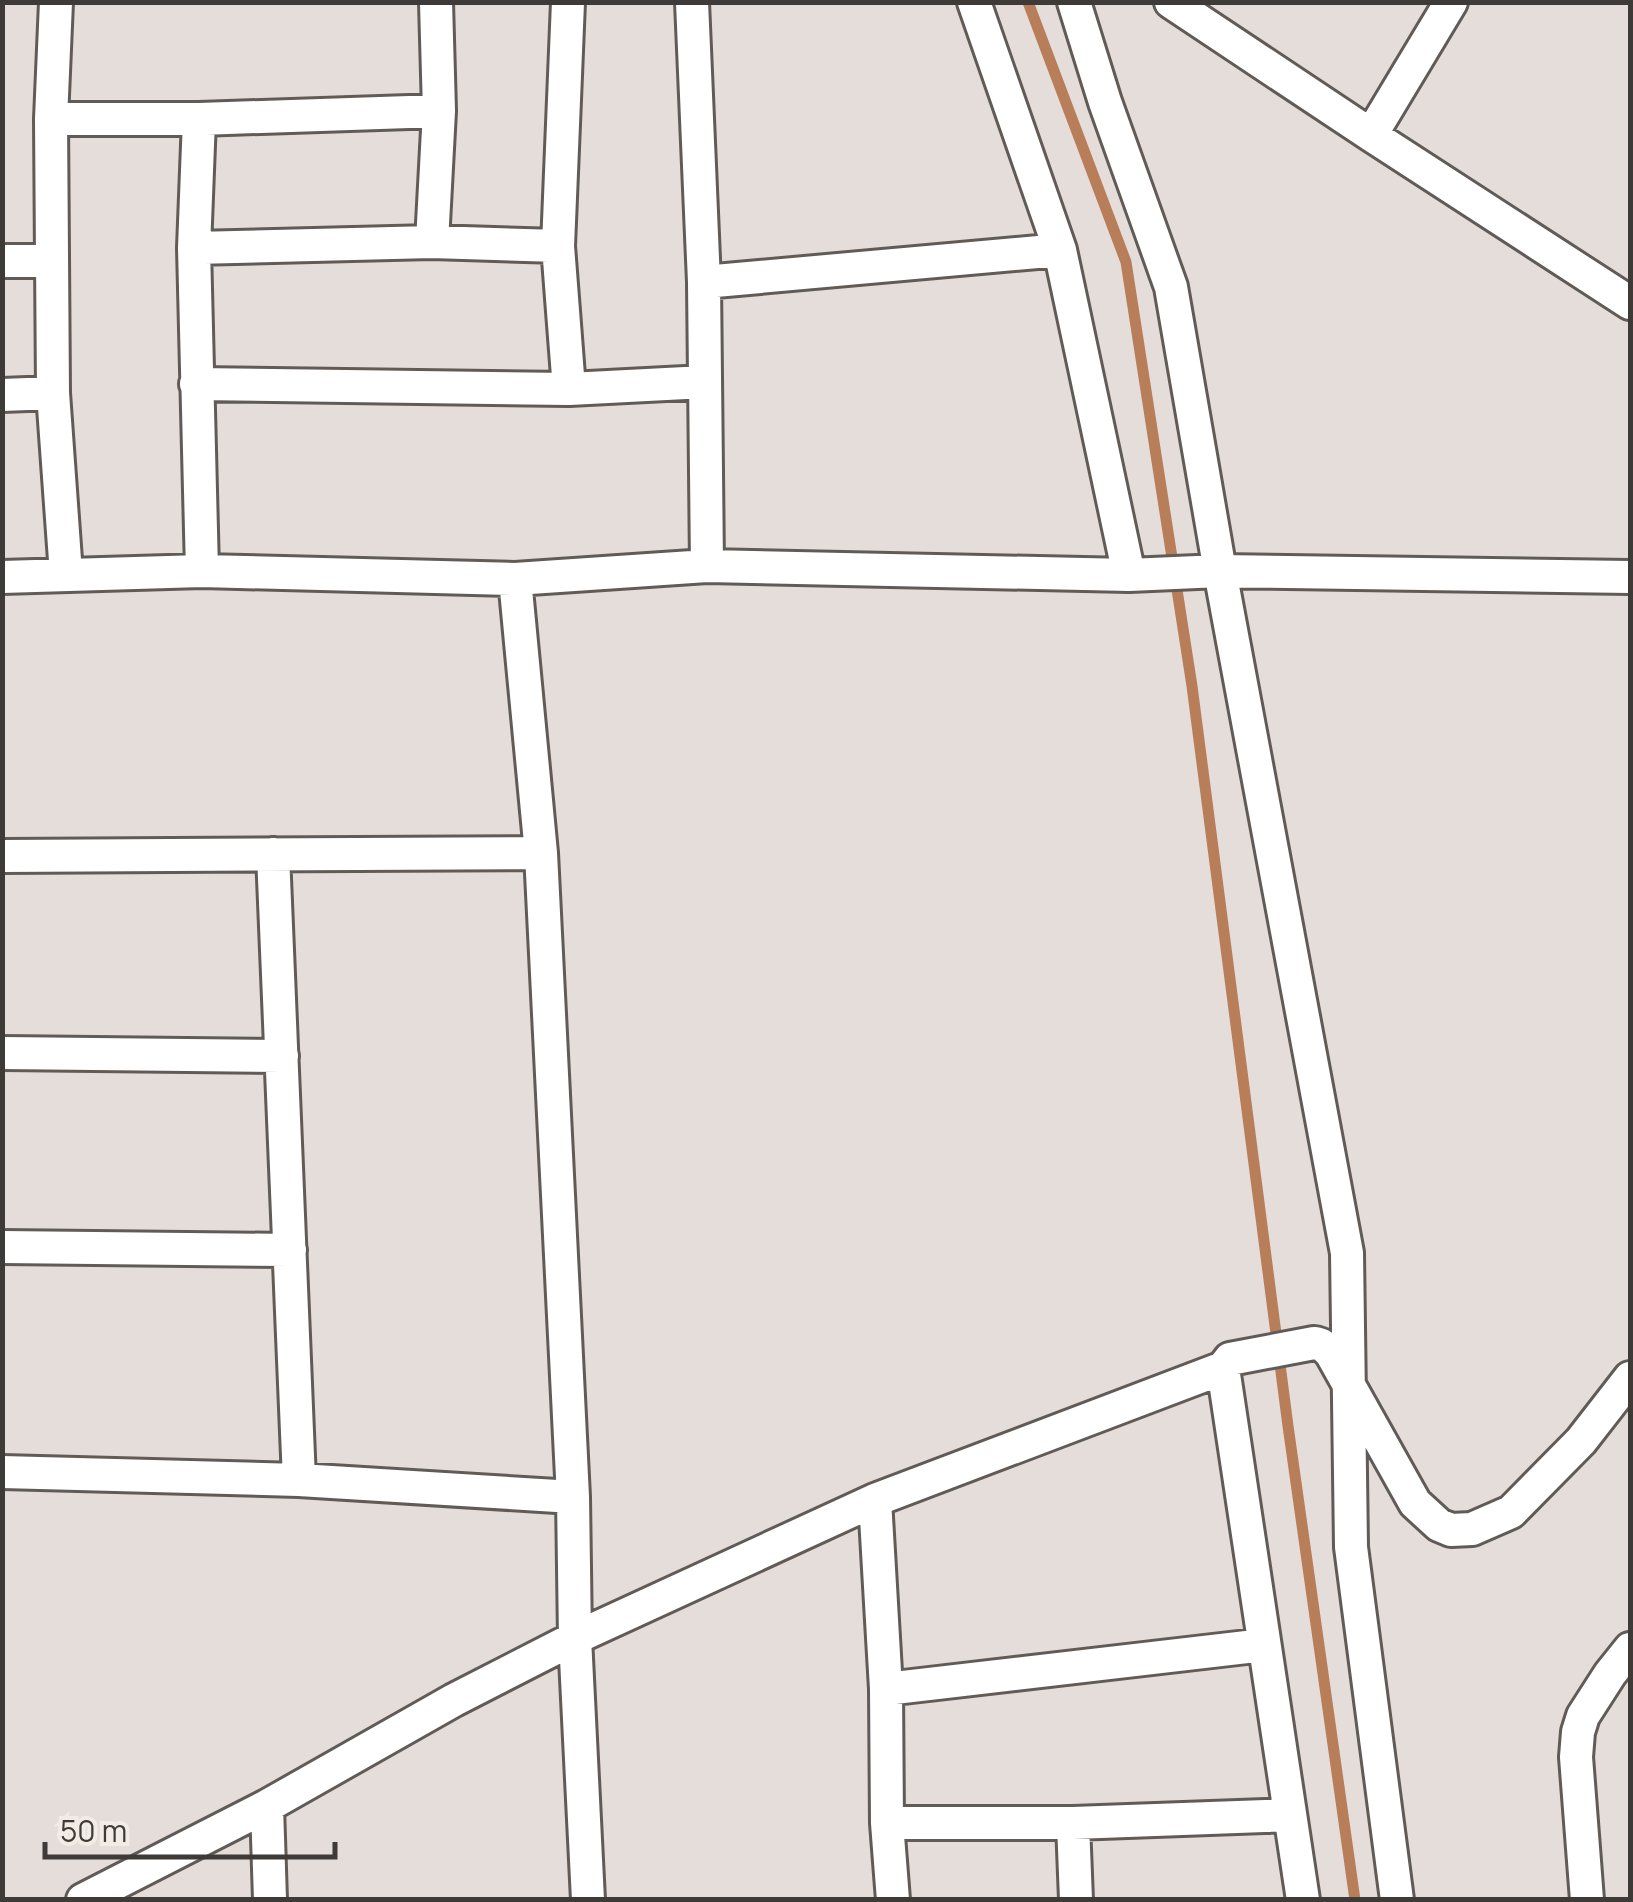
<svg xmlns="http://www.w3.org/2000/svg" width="1633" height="1902" viewBox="0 0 1633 1902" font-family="Manrope,sans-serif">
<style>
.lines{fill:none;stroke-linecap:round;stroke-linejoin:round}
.stream{stroke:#b77e59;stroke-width:11}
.street-casing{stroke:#615b57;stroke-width:38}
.street{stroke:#fff;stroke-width:32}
</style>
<rect width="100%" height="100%" fill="#e5ddd9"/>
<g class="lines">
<path class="stream" d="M 1028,2 L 1126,262 L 1192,686 L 1288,1426 L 1355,1900"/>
<g class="street-casing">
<path id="street" d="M 56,2 L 51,119 L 53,393 L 66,574
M 568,2 L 558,246 L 569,389
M 692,2 L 704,282 L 707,566
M 974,2 L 1060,250 L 1129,575
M 1074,2 L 1105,102 L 1171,287 L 1220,571 L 1347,1253 L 1351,1547 L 1397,1900
M 1171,2 L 1371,135 L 1630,303
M 51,119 L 199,119 L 439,111
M 199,119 L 194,248 L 202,571
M 1371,135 L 1451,2
M 432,242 L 439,111 L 436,2
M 194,248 L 432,242 L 558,246
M 2,261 L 52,261
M 704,282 L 1060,250
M 196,384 L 569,389 L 705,382
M 2,395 L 53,393
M 2,577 L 202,571 L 515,579 L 707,566 L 1129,575 L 1220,571 L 1630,577
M 515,579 L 541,853 L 573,1497 L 575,1638 L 588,1900
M 273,854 L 299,1480
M 2,856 L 541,853
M 2,1053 L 282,1056
M 2,1247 L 290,1250
M 1223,1368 L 1303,1900
M 2,1472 L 299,1480 L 573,1497
M 875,1500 L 886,1689 L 887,1823 L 893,1900
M 886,1689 L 1264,1645
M 267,1806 L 270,1900
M 887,1823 L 1073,1823 L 1290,1815
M 1073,1823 L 1076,1900
M 83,1900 L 267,1806 L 454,1700 L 575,1638 L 875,1500 L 1223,1368 L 1230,1359 L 1314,1343 C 1322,1344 1325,1347 1331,1353 L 1415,1503 L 1439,1525 L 1451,1530 L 1472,1529 L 1511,1512 L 1581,1441 L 1630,1378
M 1587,1900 L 1576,1757 L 1578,1732 L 1583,1716 L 1610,1674 L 1630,1649"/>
</g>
<use href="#street" class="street"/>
</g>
<rect width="1633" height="1902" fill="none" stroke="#3d3a38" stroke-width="10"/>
<path d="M45 1842v15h290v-15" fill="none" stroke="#3d3a38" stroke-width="5"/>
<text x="60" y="1842" font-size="30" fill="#3d3a38" stroke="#f2ebe6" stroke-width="8" paint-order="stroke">50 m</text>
</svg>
